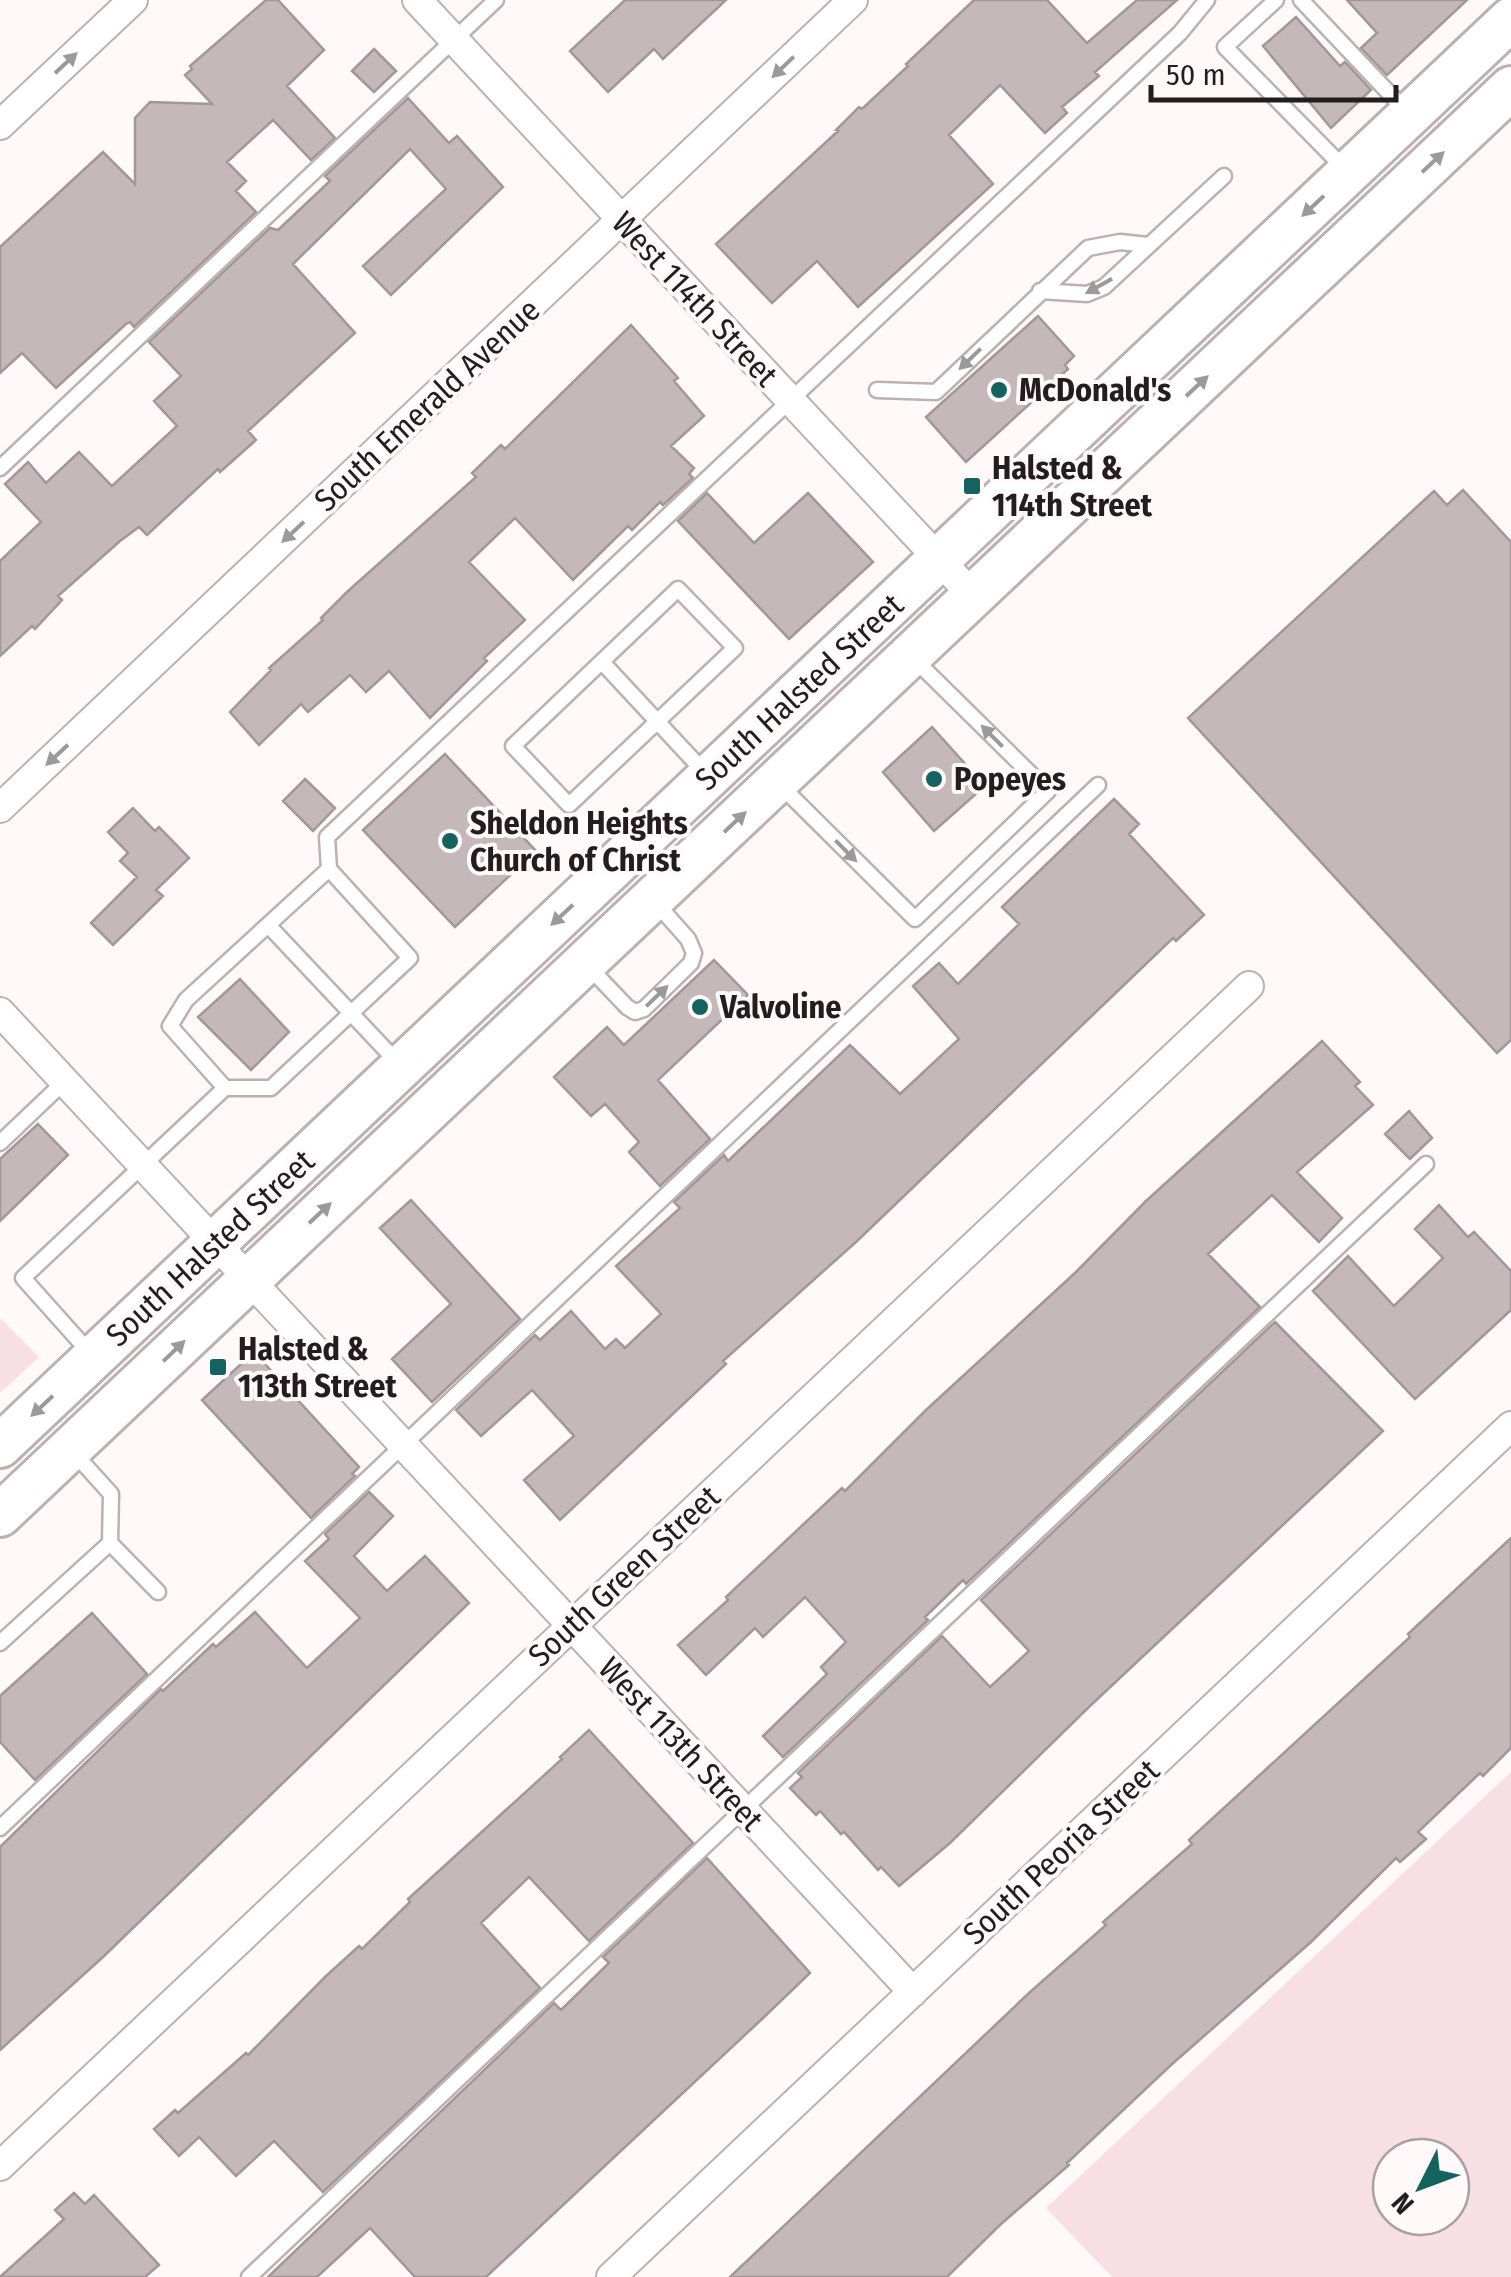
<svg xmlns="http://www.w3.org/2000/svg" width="1511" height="2277" viewBox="0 0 1511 2277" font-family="'Fira Sans Condensed',sans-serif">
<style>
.green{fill:#f7dfe3;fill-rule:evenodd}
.building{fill:#c5b8ba;stroke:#a39698;stroke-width:2.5}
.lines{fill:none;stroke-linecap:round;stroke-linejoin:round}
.lane-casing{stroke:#bdb0b3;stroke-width:19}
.street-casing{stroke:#bdb0b3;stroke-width:32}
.primary-casing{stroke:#bdb0b3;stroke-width:48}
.lane{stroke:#fff;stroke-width:14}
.street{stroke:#fff;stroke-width:28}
.primary{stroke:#fff;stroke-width:42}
.oneway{fill:#9c999a}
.poi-dot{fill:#15635e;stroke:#fff9fa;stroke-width:4}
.labels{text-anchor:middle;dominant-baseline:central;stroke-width:8;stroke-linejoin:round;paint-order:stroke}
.street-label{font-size:32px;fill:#221d1e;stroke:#fff9fa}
.poi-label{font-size:32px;font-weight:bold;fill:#221d1e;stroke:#fff9fa;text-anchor:start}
</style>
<rect width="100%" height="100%" fill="#fff9fa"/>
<path class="green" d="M 0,1318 L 39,1357 L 0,1393 Z
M 1511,1772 L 1511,2277 L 1112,2277 L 1046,2208 ZM 1451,2157 L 1451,2217 L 1391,2217 L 1391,2157 Z"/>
<path class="building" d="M 266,0 L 278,0 L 324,50 L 287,86 L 335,138 L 311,160 L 273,120 L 227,162 L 246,181 L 236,191 L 256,212 L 134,327 L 130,322 L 126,324 L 56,388 L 22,353 L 0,373 L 0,247 L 103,152 L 135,184 L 135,118 L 150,102 L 212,104 L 185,75 L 192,69 L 190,66 Z
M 625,0 L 726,0 L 663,59 L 654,49 L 608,92 L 570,51 Z
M 974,0 L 1047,0 L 1087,43 L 1137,0 L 1177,0 L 1095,72 L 1099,76 L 1062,107 L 1067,113 L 1045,133 L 1000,85 L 949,135 L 993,184 L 858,307 L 817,261 L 772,303 L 716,244 L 838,131 L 836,130 L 859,107 L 862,109 L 908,66 L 906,64 Z
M 1347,0 L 1467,0 L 1387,75 L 1361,48 L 1377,33 Z
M 1296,17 L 1340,66 L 1345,62 L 1371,90 L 1331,128 L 1263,46 Z
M 374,49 L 396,71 L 374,92 L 352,71 Z
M 408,98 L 449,143 L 457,136 L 503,187 L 391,295 L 363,266 L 446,189 L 410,149 L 293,264 L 355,333 L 248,431 L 256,440 L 220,472 L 218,469 L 147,535 L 139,527 L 120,541 L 58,596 L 62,600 L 35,629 L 32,626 L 0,656 L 0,561 L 41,522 L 5,484 L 28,462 L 46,483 L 79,452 L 112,486 L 177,426 L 154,401 L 181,376 L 149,342 L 270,228 L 278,230 L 330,181 L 325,176 Z
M 1038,316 L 1074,356 L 1065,365 L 1068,369 L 966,462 L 926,417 Z
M 631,325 L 678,378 L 674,381 L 704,416 L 671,446 L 694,468 L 689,474 L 693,478 L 663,505 L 660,502 L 632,530 L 628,526 L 573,580 L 515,518 L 469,562 L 525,620 L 484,658 L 487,661 L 430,718 L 389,671 L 366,692 L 350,675 L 308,712 L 301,704 L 259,745 L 230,712 L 271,670 L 269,668 L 323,620 L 321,618 L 348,591 L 476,477 L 472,473 L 501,445 L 505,449 Z
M 1463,490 L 1511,542 L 1511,1040 L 1497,1053 L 1188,718 L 1434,491 L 1447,505 Z
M 707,493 L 754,543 L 808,493 L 873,562 L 789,639 L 678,521 Z
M 932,727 L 985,786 L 934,831 L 883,772 Z
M 445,754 L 536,851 L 455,927 L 363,830 Z
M 305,779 L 335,808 L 313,831 L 283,801 Z
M 1114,799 L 1139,824 L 1129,834 L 1204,915 L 1176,941 L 1173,938 L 856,1242 L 723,1361 L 726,1364 L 560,1520 L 524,1480 L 574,1436 L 532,1390 L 481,1436 L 456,1410 L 535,1335 L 540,1340 L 571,1311 L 605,1349 L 616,1339 L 625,1348 L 661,1314 L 616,1266 L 680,1208 L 674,1202 L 724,1155 L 728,1161 L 850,1045 L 900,1094 L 959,1039 L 913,986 L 939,963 L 958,984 L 1019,924 L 1002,907 Z
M 133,808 L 155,831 L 159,827 L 189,858 L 156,890 L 163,896 L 113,945 L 91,923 L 137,877 L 120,861 L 128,853 L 108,832 Z
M 714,960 L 748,995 L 658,1080 L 710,1139 L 660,1186 L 629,1152 L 639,1142 L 605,1104 L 591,1116 L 554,1077 L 607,1027 L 624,1045 Z
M 240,979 L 289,1032 L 251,1070 L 198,1017 Z
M 1322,1041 L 1360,1082 L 1355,1086 L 1373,1105 L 1297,1172 L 1342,1218 L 1319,1242 L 1272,1195 L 1208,1254 L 1260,1307 L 966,1584 L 963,1580 L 925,1617 L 928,1620 L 783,1757 L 763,1736 L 827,1674 L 821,1667 L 846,1642 L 805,1597 L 763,1637 L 755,1628 L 706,1675 L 678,1645 L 728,1600 L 726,1597 L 842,1488 L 845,1491 L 926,1410 L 1076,1272 L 1146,1201 Z
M 1409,1111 L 1432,1138 L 1410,1159 L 1385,1134 Z
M 38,1124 L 68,1155 L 0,1221 L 0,1159 Z
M 411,1200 L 520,1319 L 432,1402 L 392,1359 L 451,1304 L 380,1228 Z
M 1439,1205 L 1468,1237 L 1474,1232 L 1511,1271 L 1511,1310 L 1415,1399 L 1313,1291 L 1348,1256 L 1394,1306 L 1443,1258 L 1415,1229 Z
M 1275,1322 L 1383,1431 L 1090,1706 L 950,1843 L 899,1886 L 881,1867 L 878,1870 L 844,1832 L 841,1834 L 820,1811 L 816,1815 L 790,1788 L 802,1777 L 798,1773 L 942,1636 L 990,1687 L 1029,1651 L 981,1600 Z
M 254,1352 L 359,1467 L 352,1474 L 355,1476 L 311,1518 L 202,1400 Z
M 369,1492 L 393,1516 L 354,1556 L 387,1591 L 425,1556 L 469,1603 L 103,1957 L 0,2050 L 0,1847 L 161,1689 L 163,1691 L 213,1644 L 216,1647 L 255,1612 L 307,1668 L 360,1618 L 305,1561 L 329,1539 L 325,1534 Z
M 1511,1538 L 1511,1748 L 1483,1776 L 1480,1773 L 1418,1832 L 1426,1839 L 1400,1862 L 1396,1858 L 1311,1942 L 1171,2065 L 1067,2163 L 1069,2165 L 1001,2224 L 947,2277 L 730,2277 L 1029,1993 L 1106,1925 L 1103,1922 L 1192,1844 L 1189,1840 L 1410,1637 L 1408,1634 Z
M 92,1613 L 147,1674 L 35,1780 L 0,1742 L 0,1696 Z
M 589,1730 L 693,1843 L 589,1941 L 529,1877 L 481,1923 L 540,1988 L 323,2192 L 274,2141 L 236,2176 L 199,2137 L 179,2156 L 154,2129 L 175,2110 L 178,2113 L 246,2053 L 248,2055 L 325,1977 L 359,1946 L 362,1949 L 410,1902 L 408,1899 L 562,1759 L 560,1757 Z
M 707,1858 L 810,1973 L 762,2019 L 486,2277 L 415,2277 L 370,2228 L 317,2277 L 268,2277 L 554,2003 L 561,2010 L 609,1963 L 603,1957 Z
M 74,2193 L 85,2204 L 94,2195 L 159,2265 L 145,2277 L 0,2277 L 64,2219 L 55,2210 Z"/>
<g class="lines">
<g class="lane-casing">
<path id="lane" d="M 1276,0 L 1225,47 L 1344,168
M 1301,0 L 1407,112
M 1040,291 L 1087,294 L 1104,287 L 1224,176
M 877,390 L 936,392 L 1088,248 L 1120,242 L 1148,245
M 0,468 L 496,0
M 678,589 L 735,648 L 569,805 L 513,746 Z
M 602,662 L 707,775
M 781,786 L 915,919 L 1048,791 L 912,657
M 329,869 L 327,837 L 1180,33 L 1207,0
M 268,925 L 398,1063
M 589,967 L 627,1007 L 635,1012 L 644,1009 L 691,963 L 694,953 L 688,939 L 656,903
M 0,1143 L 65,1081
M 90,1353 L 23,1278 L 225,1088 L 271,1088 L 410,958 L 329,869 L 186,1000 L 170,1026 L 225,1088
M 110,1543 L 158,1592
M 0,1643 L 110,1543 L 111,1494 L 74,1453
M 0,1828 L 1098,785
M 249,2277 L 1426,1164"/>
</g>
<g class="street-casing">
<path id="street" d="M 417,0 L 974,597
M 0,125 L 133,0
M 0,808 L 853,0
M 0,1012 L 913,1992
M 0,2166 L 1249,986
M 611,2277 L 1511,1426"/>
</g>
<g class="primary-casing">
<path id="primary" d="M 0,1446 L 1511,19
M 0,1515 L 1511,88"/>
</g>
<use href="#lane" class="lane"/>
<use href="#street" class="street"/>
<use href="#primary" class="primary"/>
</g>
<defs><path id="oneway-solid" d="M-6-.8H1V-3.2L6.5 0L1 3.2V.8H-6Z" transform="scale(2.5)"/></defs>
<g class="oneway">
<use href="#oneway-solid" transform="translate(66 63) rotate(-43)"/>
<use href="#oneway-solid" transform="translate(783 67) rotate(136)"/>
<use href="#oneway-solid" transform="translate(1433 162) rotate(-43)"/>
<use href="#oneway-solid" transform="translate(1313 206) rotate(137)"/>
<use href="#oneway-solid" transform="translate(1099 286) rotate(151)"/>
<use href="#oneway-solid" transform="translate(970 359) rotate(136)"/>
<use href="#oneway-solid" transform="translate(1197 386) rotate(-43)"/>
<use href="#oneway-solid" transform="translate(293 532) rotate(137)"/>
<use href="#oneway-solid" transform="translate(992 736) rotate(-135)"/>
<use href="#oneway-solid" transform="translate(57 755) rotate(137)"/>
<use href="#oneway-solid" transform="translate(735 822) rotate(-43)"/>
<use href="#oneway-solid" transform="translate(846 851) rotate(45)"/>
<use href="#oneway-solid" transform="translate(562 915) rotate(137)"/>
<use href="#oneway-solid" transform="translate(657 996) rotate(-44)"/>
<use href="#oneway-solid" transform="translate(320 1213) rotate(-43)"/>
<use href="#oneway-solid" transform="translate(174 1351) rotate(-44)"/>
<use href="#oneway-solid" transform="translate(42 1406) rotate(137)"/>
</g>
<g class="poi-dot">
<circle cx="999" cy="390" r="10"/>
<rect x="962" y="476" width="20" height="20" rx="5"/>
<circle cx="934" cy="779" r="10"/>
<circle cx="450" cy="841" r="10"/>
<circle cx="700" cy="1007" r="10"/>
<rect x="208" y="1357" width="20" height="20" rx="5"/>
</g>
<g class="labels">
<g class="street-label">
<text transform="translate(695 299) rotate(47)">West 114th Street</text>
<text transform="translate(427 405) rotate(-43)">South Emerald Avenue</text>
<text transform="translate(799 692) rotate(-43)">South Halsted Street</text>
<text transform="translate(210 1248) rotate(-43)">South Halsted Street</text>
<text transform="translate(624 1576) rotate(-43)">South Green Street</text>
<text transform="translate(681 1744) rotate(47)">West 113th Street</text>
<text transform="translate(1061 1852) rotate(-43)">South Peoria Street</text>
</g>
<g class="poi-label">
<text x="1019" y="390">McDonald's</text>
<text x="992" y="468">Halsted &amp;<tspan x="992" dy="37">114th Street</tspan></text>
<text x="954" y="779">Popeyes</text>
<text x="470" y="823">Sheldon Heights<tspan x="470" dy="37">Church of Christ</tspan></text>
<text x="720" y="1007">Valvoline</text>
<text x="238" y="1349">Halsted &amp;<tspan x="238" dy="37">113th Street</tspan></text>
</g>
</g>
<g transform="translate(1421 2187) rotate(228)"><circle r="48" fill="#fff9fa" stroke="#a7a1a2" stroke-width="2.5"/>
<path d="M0-8L18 38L0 25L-18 38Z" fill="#15635e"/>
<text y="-15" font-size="28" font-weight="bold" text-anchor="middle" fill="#221d1e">N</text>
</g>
<path d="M1151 85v15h245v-15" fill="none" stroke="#221d1e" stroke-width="5"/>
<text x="1166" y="85" font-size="30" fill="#221d1e" stroke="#fff9fa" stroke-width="8" paint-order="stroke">50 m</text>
</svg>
